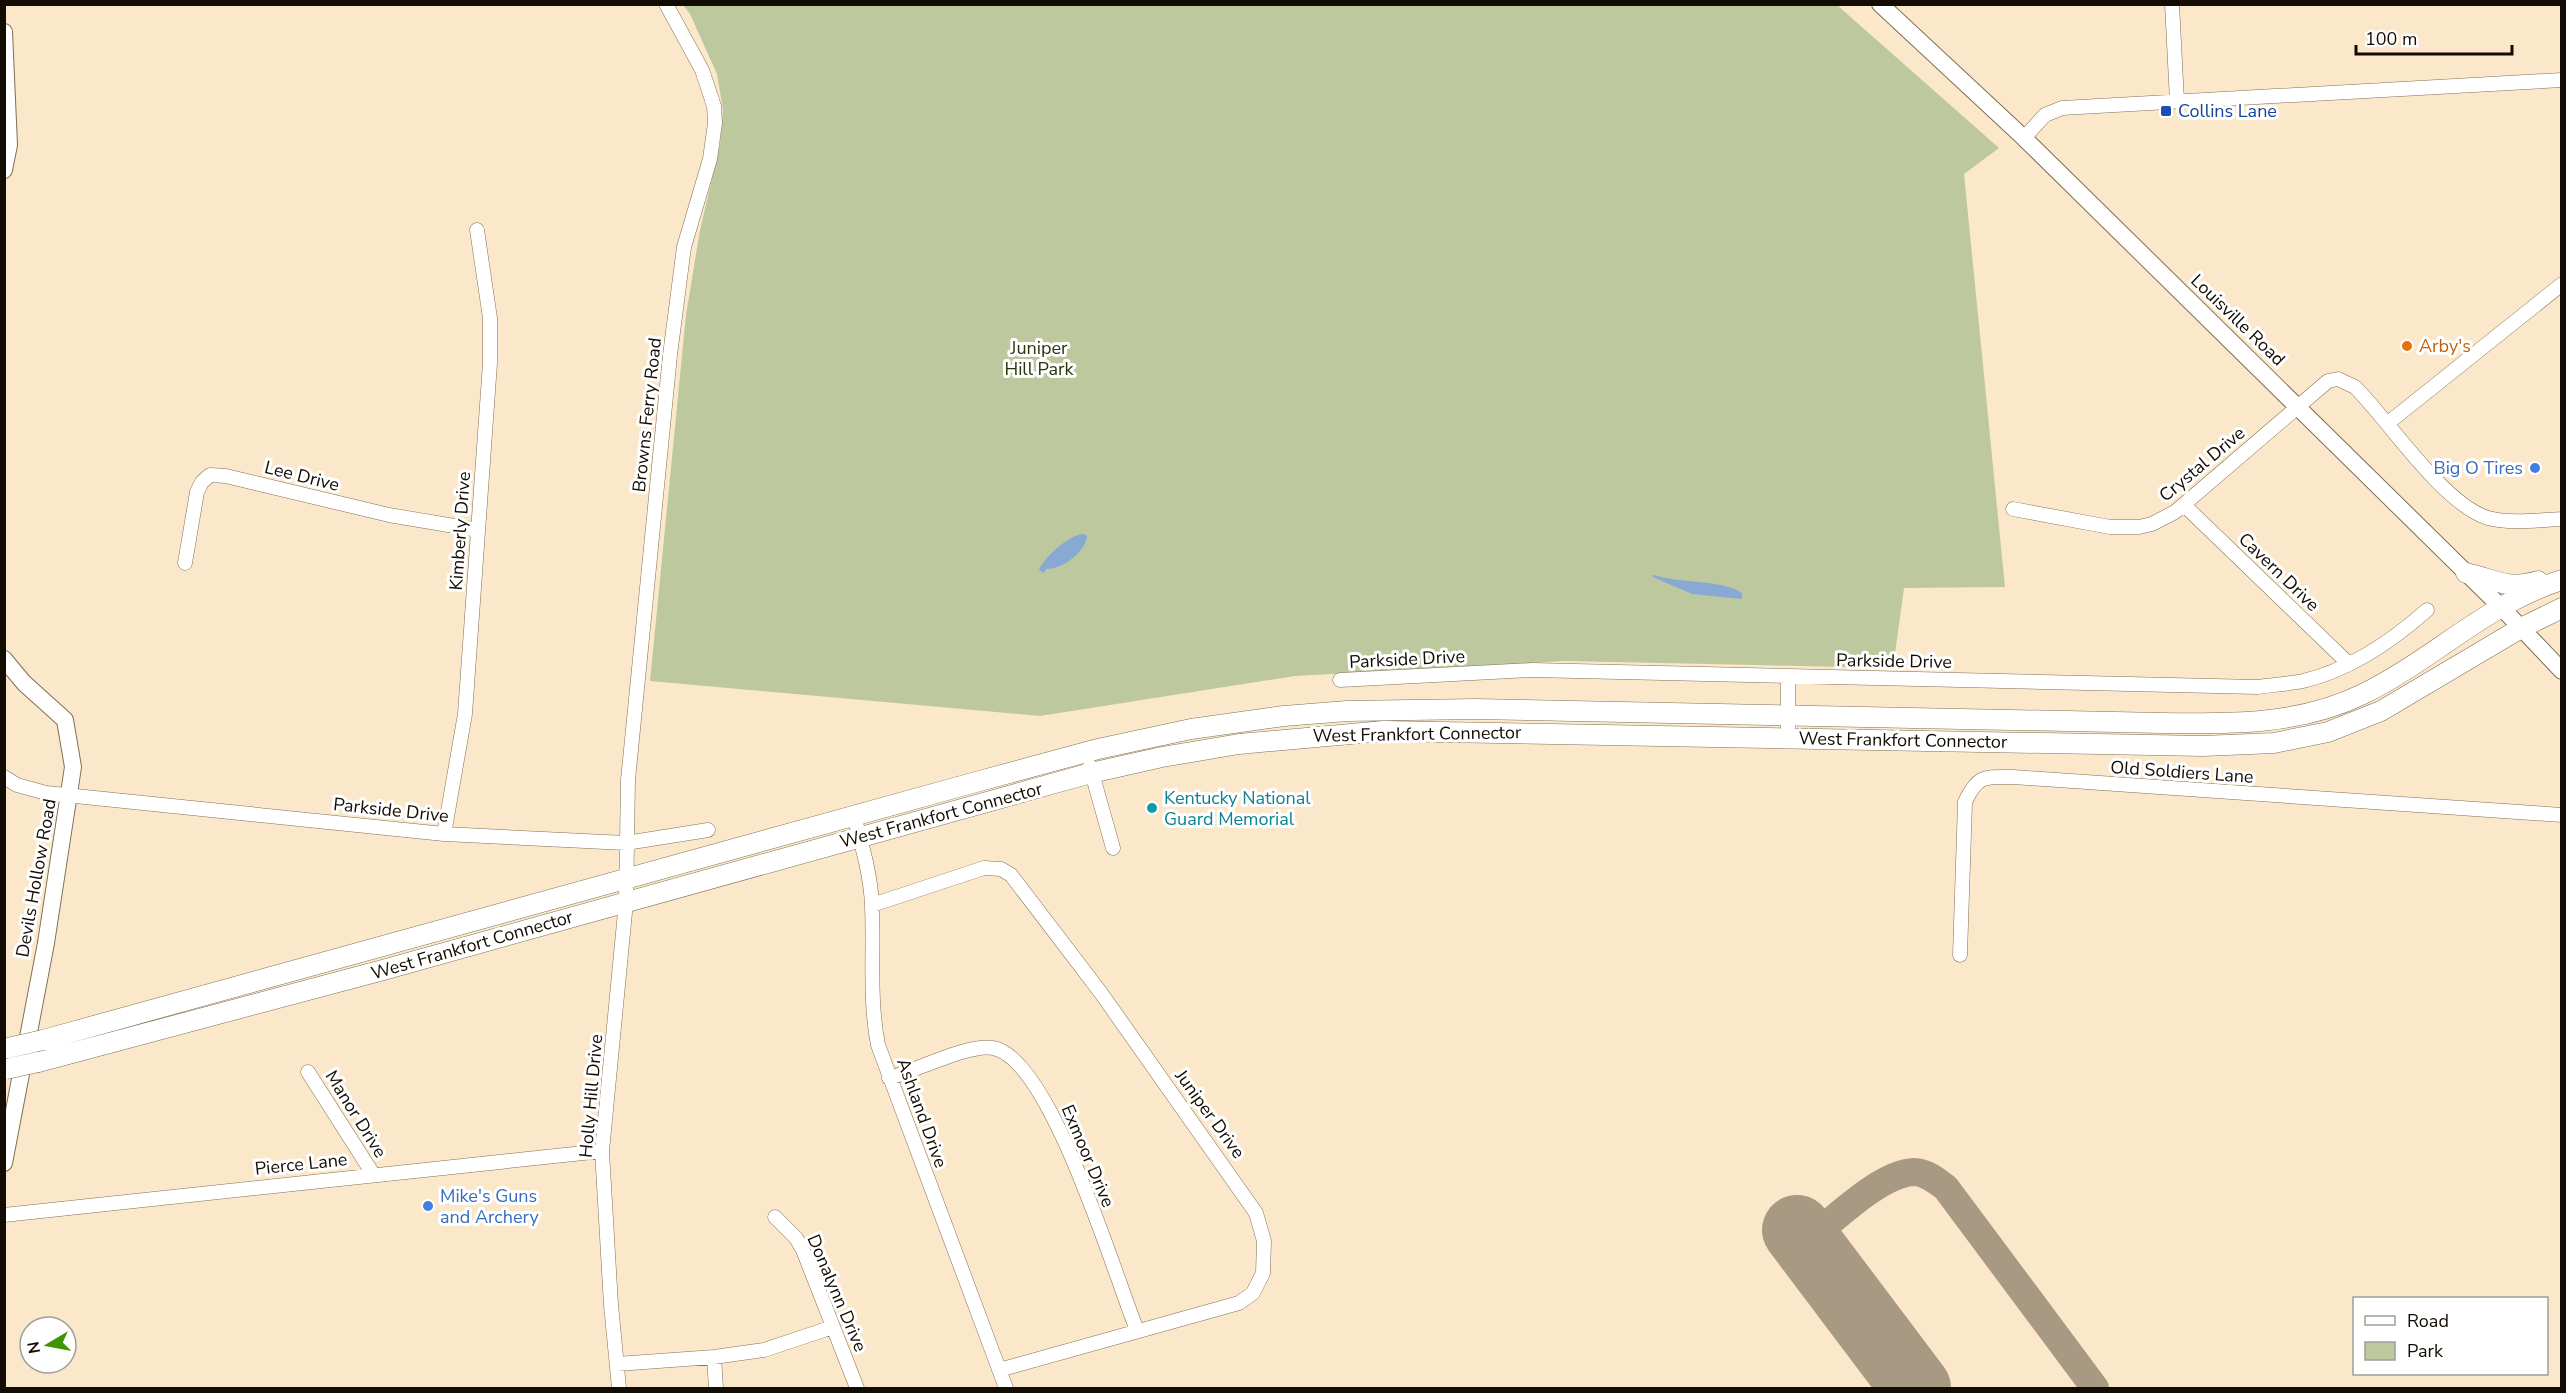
<svg xmlns="http://www.w3.org/2000/svg" width="2566" height="1393" viewBox="0 0 2566 1393" font-family="'Nunito Sans',sans-serif">
<style>
.green{fill:#bdc89e}
.water{fill:#88a9d3}
.lines{fill:none;stroke-linecap:round;stroke-linejoin:round}
.taxiway{stroke:#a89982;stroke-width:28}
.runway{stroke:#a89982;stroke-width:70}
.minor-casing{stroke:#807054;stroke-width:15}
.major-casing{stroke:#807054;stroke-width:18}
.highway-casing{stroke:#807054;stroke-width:21}
.minor{stroke:#fff;stroke-width:14}
.major{stroke:#fff;stroke-width:16}
.highway{stroke:#fff;stroke-width:20}
.highway-bridge-casing{stroke:#807054;stroke-width:21;stroke-linecap:butt}
.highway-bridge{stroke:#fff;stroke-width:20}
.transit-dot{fill:#1a4fb4;stroke:#fff;stroke-width:2}
.food-dot{fill:#e8710a;stroke:#fff;stroke-width:2}
.shop-dot{fill:#3f7fe0;stroke:#fff;stroke-width:2}
.culture-dot{fill:#0f9aa8;stroke:#fff;stroke-width:2}
.labels{text-anchor:middle;dominant-baseline:central;stroke-width:6;stroke-linejoin:round;paint-order:stroke}
.transit-label{font-size:18px;fill:#164399;stroke:#fff;text-anchor:start}
.street-label{font-size:18px;fill:#120c03;stroke:#fff}
.food-label{font-size:18px;fill:#c56008;stroke:#fff;text-anchor:start}
.park-label{font-size:18px;fill:#2b340b;stroke:#fff}
.shop-label{font-size:18px;fill:#366cbe;stroke:#fff;text-anchor:end}
.culture-label{font-size:18px;fill:#0d838f;stroke:#fff;text-anchor:start}
</style>
<rect width="100%" height="100%" fill="#fbe8ca"/>
<path class="green" d="M 683,5 L 1837,5 L 1999,148 L 1964,174 L 2005,587 L 1904,588 L 1893,668 L 1565,661 L 1295,676 L 1040,716 L 650,681 L 686,315 L 700,230 L 720,145 L 723,110 L 717,74 L 690,14 Z"/>
<path class="water" d="M 1084,534 L 1087,536 C 1086,552 1061,570 1046,569 L 1044,573 L 1039,570 C 1044,557 1070,534 1084,534 Z
M 1654,575 C 1681,584 1721,579 1742,593 L 1742,599 L 1692,594 L 1655,578 L 1652,576 Z"/>
<g class="lines">
<path class="taxiway" d="M 1806,1242 C 1832,1222 1880,1173 1914,1172 C 1926,1172 1937,1181 1946,1188 L 2095,1388"/>
<path class="runway" d="M 1797,1230 L 1916,1388"/>
<g class="minor-casing">
<path id="minor" d="M 2172,4 L 2177,101
M 2024,138 L 2045,115 L 2062,108 L 2562,80
M 2388,423 L 2562,284
M 2184,505 L 2349,664
M 2013,509 L 2110,527 L 2139,527 L 2152,524 L 2175,512 L 2328,381 L 2338,379 L 2355,387 C 2390,422 2443,504 2488,518 C 2511,524 2538,520 2562,519
M 185,563 L 197,492 L 202,482 L 210,475 L 226,476 L 389,515 L 478,530
M 1340,680 L 1532,670 L 2257,687 C 2272,685 2288,684 2303,681 C 2350,670 2392,641 2427,610
M 1788,737 L 1788,677
M 1090,766 L 1113,848
M 4,777 L 17,785 L 46,793 L 444,834 L 626,843 L 708,830
M 854,816 C 862,845 871,876 872,906 C 874,952 869,999 878,1045 L 1006,1388
M 444,834 L 465,714 L 490,363 L 490,318 L 477,230
M 872,905 L 984,868 L 1001,869 L 1011,875 L 1101,993 L 1256,1213 L 1264,1241 L 1263,1273 L 1253,1293 L 1239,1303 L 999,1370
M 1960,955 L 1965,802 C 1978,774 1985,777 2013,777 L 2562,815
M 308,1072 L 373,1174
M 889,1078 C 915,1071 970,1043 993,1048 C 1051,1058 1115,1277 1137,1330
M 4,1215 L 602,1151
M 775,1217 L 796,1238 L 803,1250 L 857,1388
M 714,1357 L 716,1388
M 617,1364 L 714,1357 L 764,1350 L 833,1327
M 619,1388 L 611,1305 L 602,1151 L 626,902 L 628,780 L 670,355 L 684,247 L 710,159 L 715,123 L 714,106 L 702,70 L 666,4"/>
</g>
<g class="major-casing">
<path id="major" d="M 1880,4 L 2024,138 L 2502,608 L 2562,671
M 4,32 L 9,145 L 4,170
M 4,659 L 24,683 L 65,720 L 73,767 L 46,943 L 4,1163"/>
</g>
<g class="highway-casing">
<path id="highway" d="M 2466,573 C 2497,580 2507,590 2538,581
M 43,1040 L 976,782 L 1098,749 L 1191,729 L 1284,716 L 1347,711 L 1475,709 L 2162,723 C 2231,724 2300,725 2363,694 C 2431,661 2489,602 2562,580
M 38,1062 L 383,970 L 1091,773 L 1162,757 L 1239,744 L 1384,731 L 2203,746 L 2274,743 L 2328,732 L 2381,711 L 2521,628 L 2562,608"/>
</g>
<use href="#minor" class="minor"/>
<use href="#major" class="major"/>
<use href="#highway" class="highway"/>
<g class="highway-bridge-casing">
<path id="highway-bridge" d="M 8,1048 L 43,1040
M 6,1069 L 38,1062"/>
</g>
<use href="#highway-bridge" class="highway-bridge"/>
</g>
<rect class="transit-dot" x="2160" y="105" width="12" height="12" rx="3"/>
<circle class="food-dot" cx="2407" cy="346" r="6"/>
<g class="shop-dot">
<circle cx="2535" cy="468" r="6"/>
<circle cx="428" cy="1206" r="6"/>
</g>
<circle class="culture-dot" cx="1152" cy="808" r="6"/>
<g class="labels">
<g class="transit-label">
<text x="2178" y="111">Collins Lane</text>
</g>
<g class="street-label">
<text transform="translate(2238 320) rotate(44)">Louisville Road</text>
<text transform="translate(647 415) rotate(-84)">Browns Ferry Road</text>
<text transform="translate(2202 464) rotate(-40)">Crystal Drive</text>
<text transform="translate(302 476) rotate(14)">Lee Drive</text>
<text transform="translate(460 531) rotate(-86)">Kimberly Drive</text>
<text transform="translate(2279 572) rotate(44)">Cavern Drive</text>
<text transform="translate(1407 659) rotate(-3)">Parkside Drive</text>
<text transform="translate(1894 661) rotate(1)">Parkside Drive</text>
<text transform="translate(1417 734) rotate(-1)">West Frankfort Connector</text>
<text transform="translate(1903 740) rotate(1)">West Frankfort Connector</text>
<text transform="translate(2182 772) rotate(4)">Old Soldiers Lane</text>
<text transform="translate(391 810) rotate(6)">Parkside Drive</text>
<text transform="translate(941 815) rotate(-15)">West Frankfort Connector</text>
<text transform="translate(36 878) rotate(-80)">Devils Hollow Road</text>
<text transform="translate(472 945) rotate(-16)">West Frankfort Connector</text>
<text transform="translate(591 1096) rotate(-85)">Holly Hill Drive</text>
<text transform="translate(922 1113) rotate(70)">Ashland Drive</text>
<text transform="translate(356 1114) rotate(58)">Manor Drive</text>
<text transform="translate(1210 1114) rotate(54)">Juniper Drive</text>
<text transform="translate(1088 1156) rotate(67)">Exmoor Drive</text>
<text transform="translate(301 1164) rotate(-6)">Pierce Lane</text>
<text transform="translate(837 1293) rotate(67)">Donalynn Drive</text>
</g>
<g class="food-label">
<text x="2419" y="346">Arby's</text>
</g>
<g class="park-label">
<text x="1039" y="348">Juniper<tspan x="1039" dy="21">Hill Park</tspan></text>
</g>
<g class="shop-label">
<text x="2523" y="468">Big O Tires</text>
<text x="440" y="1196" text-anchor="start">Mike's Guns<tspan x="440" dy="21">and Archery</tspan></text>
</g>
<g class="culture-label">
<text x="1164" y="798">Kentucky National<tspan x="1164" dy="21">Guard Memorial</tspan></text>
</g>
</g>
<rect width="2566" height="1393" fill="none" stroke="#120c03" stroke-width="12"/>
<rect x="2353" y="1297" width="195" height="78" fill="#ffffff" stroke="#a09e9a" stroke-width="1.5"/>
<rect x="2365" y="1316" width="30" height="9" fill="#ffffff" stroke="#a09e9a" stroke-width="1.5"/>
<text x="2407" y="1327" font-size="18" fill="#120c03">Road</text>
<rect x="2365" y="1342" width="30" height="18" fill="#bdc89e" stroke="#a09e9a" stroke-width="1.5"/>
<text x="2407" y="1357" font-size="18" fill="#120c03">Park</text>
<g transform="translate(48 1345) rotate(260)"><circle r="28" fill="#ffffff" stroke="#a09e9a" stroke-width="1.5"/>
<path d="M0-4.5L10 22L0 15L-10 22Z" fill="#409502"/>
<text y="-9" font-size="16" font-weight="bold" text-anchor="middle" fill="#120c03">N</text>
</g>
<path d="M2356 45v9h156v-9" fill="none" stroke="#120c03" stroke-width="3"/>
<text x="2365" y="45" font-size="18" fill="#120c03" stroke="#ffffff" stroke-width="4.5" paint-order="stroke">100 m</text>
</svg>
